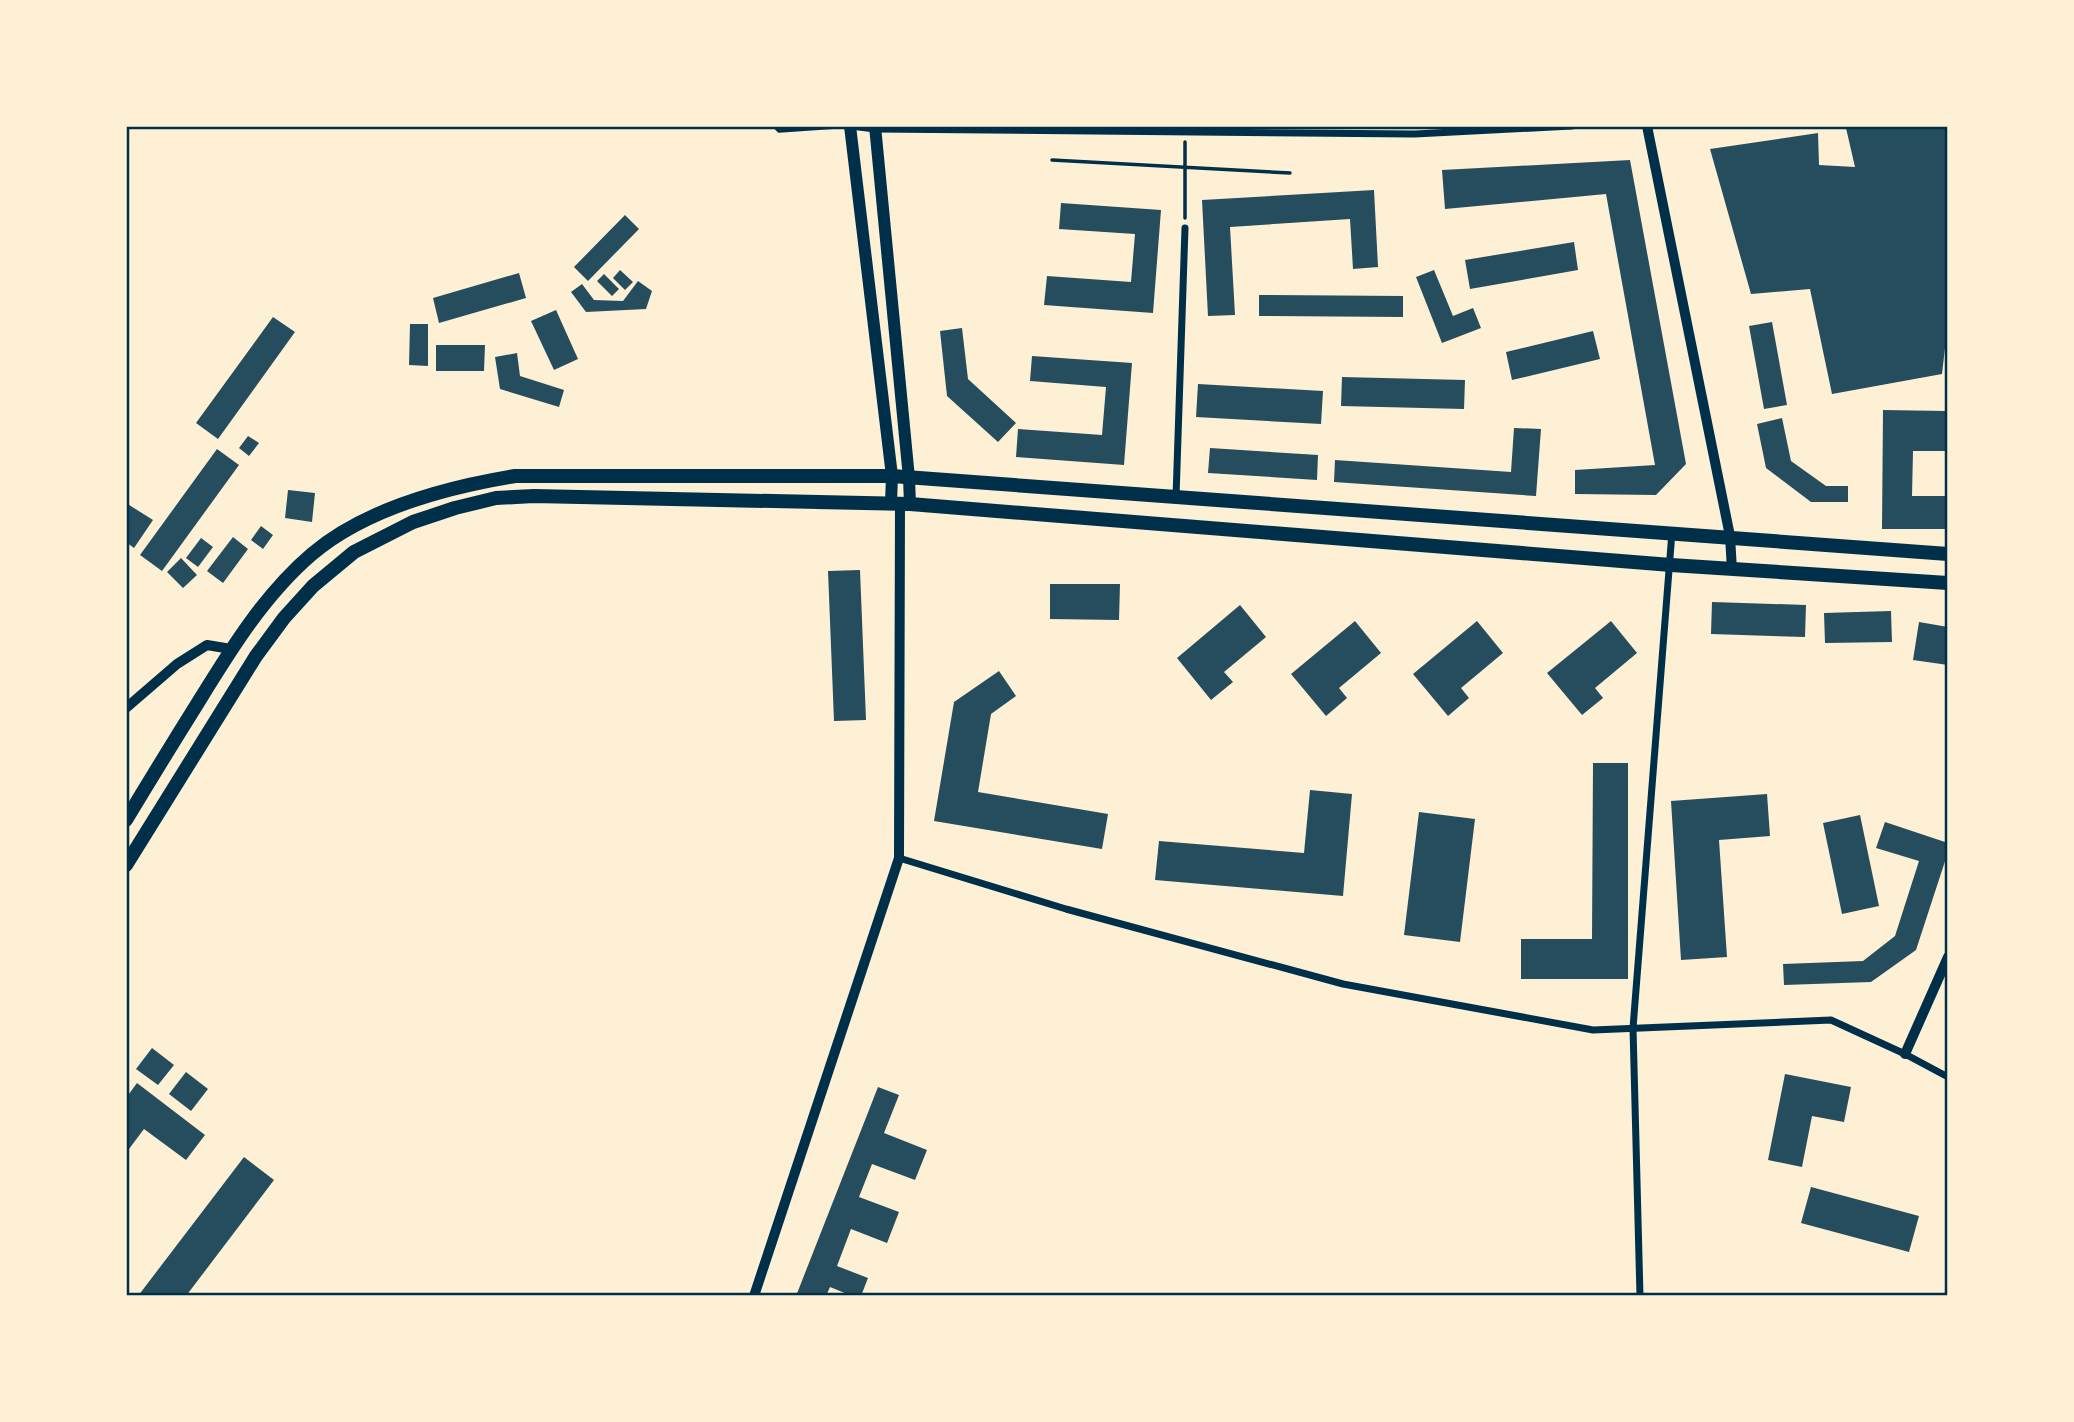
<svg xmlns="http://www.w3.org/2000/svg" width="2074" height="1422" viewBox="0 0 2074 1422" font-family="Jost,sans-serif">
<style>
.building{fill:#264d5e}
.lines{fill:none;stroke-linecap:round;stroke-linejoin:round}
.path{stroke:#003049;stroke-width:3.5}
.minor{stroke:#003049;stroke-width:7}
.tertiary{stroke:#003049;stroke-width:10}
.secondary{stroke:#003049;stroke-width:12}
.trunk{stroke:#003049;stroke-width:14}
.neatline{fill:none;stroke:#003049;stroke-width:2.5}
</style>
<rect width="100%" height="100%" fill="#fdf0d5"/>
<path class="building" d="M 1862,126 L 1948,126 L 1948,322 L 1942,374 L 1832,394 L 1810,289 L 1751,294 L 1710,149 L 1818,133 L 1819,165 L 1855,167 L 1846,128 Z
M 1630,160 L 1686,464 L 1656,495 L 1575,494 L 1575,470 L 1655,465 L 1606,194 L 1445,209 L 1442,170 Z
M 1374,190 L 1378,267 L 1353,269 L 1350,219 L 1230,227 L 1235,315 L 1208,316 L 1202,200 Z
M 1061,203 L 1161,210 L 1153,313 L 1044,305 L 1047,276 L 1131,282 L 1135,234 L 1059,229 Z
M 625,215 L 639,229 L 588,281 L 574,267 Z
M 1574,242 L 1578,270 L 1470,289 L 1465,260 Z
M 620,270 L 633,282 L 625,290 L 613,278 Z
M 1434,270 L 1453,316 L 1473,308 L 1481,328 L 1442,343 L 1416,277 Z
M 519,273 L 526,298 L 439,323 L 433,298 Z
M 604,274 L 619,289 L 612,296 L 597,281 Z
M 638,281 L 652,291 L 646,309 L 586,312 L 571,292 L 582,284 L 594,300 L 623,301 Z
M 1259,295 L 1403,296 L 1403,317 L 1259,316 Z
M 556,310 L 578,359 L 554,370 L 531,321 Z
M 273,317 L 295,332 L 218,439 L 196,423 Z
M 1772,322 L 1787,405 L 1764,409 L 1749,326 Z
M 410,324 L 428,324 L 428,366 L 409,365 Z
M 962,328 L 968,379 L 1016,423 L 998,442 L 947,396 L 940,331 Z
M 1593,331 L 1600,359 L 1512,380 L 1506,352 Z
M 436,345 L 485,345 L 484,371 L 436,371 Z
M 517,353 L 520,376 L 564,390 L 559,407 L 500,389 L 495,357 Z
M 1032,356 L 1132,363 L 1124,465 L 1016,457 L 1018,429 L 1102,435 L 1106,387 L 1030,381 Z
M 1342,377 L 1465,380 L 1464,409 L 1341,406 Z
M 1198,384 L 1323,391 L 1321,424 L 1196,417 Z
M 1883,410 L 1946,411 L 1946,451 L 1913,451 L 1912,496 L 1948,496 L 1948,529 L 1882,529 Z
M 1782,418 L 1791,461 L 1826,486 L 1848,486 L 1848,502 L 1811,502 L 1766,468 L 1757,424 Z
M 1514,428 L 1541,429 L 1536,496 L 1334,482 L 1335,460 L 1511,472 Z
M 248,436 L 259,443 L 249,456 L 239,448 Z
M 1210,448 L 1318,455 L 1317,480 L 1208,473 Z
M 217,449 L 239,465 L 162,571 L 140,555 Z
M 288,490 L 315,493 L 312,522 L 285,518 Z
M 126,503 L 153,520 L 134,548 L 126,542 Z
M 261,526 L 273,535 L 263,549 L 251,540 Z
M 233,537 L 248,549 L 223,583 L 207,571 Z
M 201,538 L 213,547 L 198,567 L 186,558 Z
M 181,558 L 197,575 L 183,588 L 167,572 Z
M 860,570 L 866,720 L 834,721 L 828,571 Z
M 1050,584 L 1120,584 L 1119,620 L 1050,619 Z
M 1712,602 L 1806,605 L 1805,637 L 1711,634 Z
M 1240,605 L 1266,637 L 1224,672 L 1233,682 L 1211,700 L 1177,658 Z
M 1891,611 L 1892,642 L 1825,643 L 1824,613 Z
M 1355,621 L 1381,653 L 1339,688 L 1347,698 L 1326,716 L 1291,674 Z
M 1477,621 L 1503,653 L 1461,688 L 1469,698 L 1448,716 L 1413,674 Z
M 1611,621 L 1637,653 L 1595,688 L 1603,698 L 1582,715 L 1547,673 Z
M 1919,622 L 1948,627 L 1948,665 L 1913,660 Z
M 999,671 L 1016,696 L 991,714 L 978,792 L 1108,814 L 1102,849 L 934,821 L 954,702 Z
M 1593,763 L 1628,763 L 1628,979 L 1521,979 L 1521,939 L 1592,939 Z
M 1310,790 L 1352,794 L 1343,896 L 1155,880 L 1159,841 L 1304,853 Z
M 1767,794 L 1770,836 L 1719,840 L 1727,957 L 1681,960 L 1671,801 Z
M 1419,812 L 1475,819 L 1460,942 L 1404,935 Z
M 1860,815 L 1879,906 L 1842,914 L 1823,823 Z
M 1885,822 L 1948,843 L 1948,852 L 1916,950 L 1871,982 L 1784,985 L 1783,964 L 1863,961 L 1895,936 L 1919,861 L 1876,848 Z
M 152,1048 L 174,1065 L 158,1085 L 136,1069 Z
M 186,1072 L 208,1089 L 191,1111 L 169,1094 Z
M 1785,1074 L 1851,1087 L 1844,1122 L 1812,1116 L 1802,1167 L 1768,1160 Z
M 137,1083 L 205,1135 L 186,1160 L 144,1129 L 126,1153 L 126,1098 Z
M 878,1087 L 899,1095 L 884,1133 L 927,1150 L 915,1180 L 872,1164 L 859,1197 L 899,1212 L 887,1243 L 851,1229 L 837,1266 L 868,1278 L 861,1296 L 852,1296 L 830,1287 L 826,1296 L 796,1296 Z
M 244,1157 L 274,1180 L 186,1296 L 138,1296 Z
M 1811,1187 L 1919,1216 L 1909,1252 L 1801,1223 Z"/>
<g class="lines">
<path class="path" d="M 774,126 L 779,131 L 837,127
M 1185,142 L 1185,218
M 1052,160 L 1290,173"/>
<path class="minor" d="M 851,126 L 875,129 L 1415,134 L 1572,126
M 1176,497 L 1185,228
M 899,858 L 1066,909 L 1343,984 L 1593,1030 L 1831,1020 L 1905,1054 L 1948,1077
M 1640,1296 L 1633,1028 L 1672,532"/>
<path class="tertiary" d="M 1647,126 L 1730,536 L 1732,570
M 126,708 L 177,664 L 207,645 L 231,649
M 1905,1054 L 1948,957
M 754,1296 L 899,858 L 900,504"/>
<path class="secondary" d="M 850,126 L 892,476 L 891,503
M 875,126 L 909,478 L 910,504"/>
<path class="trunk" d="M 126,820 C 150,780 174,741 199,701 C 231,649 265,594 312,554 C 365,509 448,487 515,476 L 892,476 L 1948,554
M 126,865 L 256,656 L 284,618 L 313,586 L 354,552 L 413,522 L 455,508 L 496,498 L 534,496 L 910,504 L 1671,565 L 1948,583"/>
</g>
<rect width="2074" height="1422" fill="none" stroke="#fdf0d5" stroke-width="256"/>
<rect x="128" y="128" width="1818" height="1166" class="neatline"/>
</svg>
